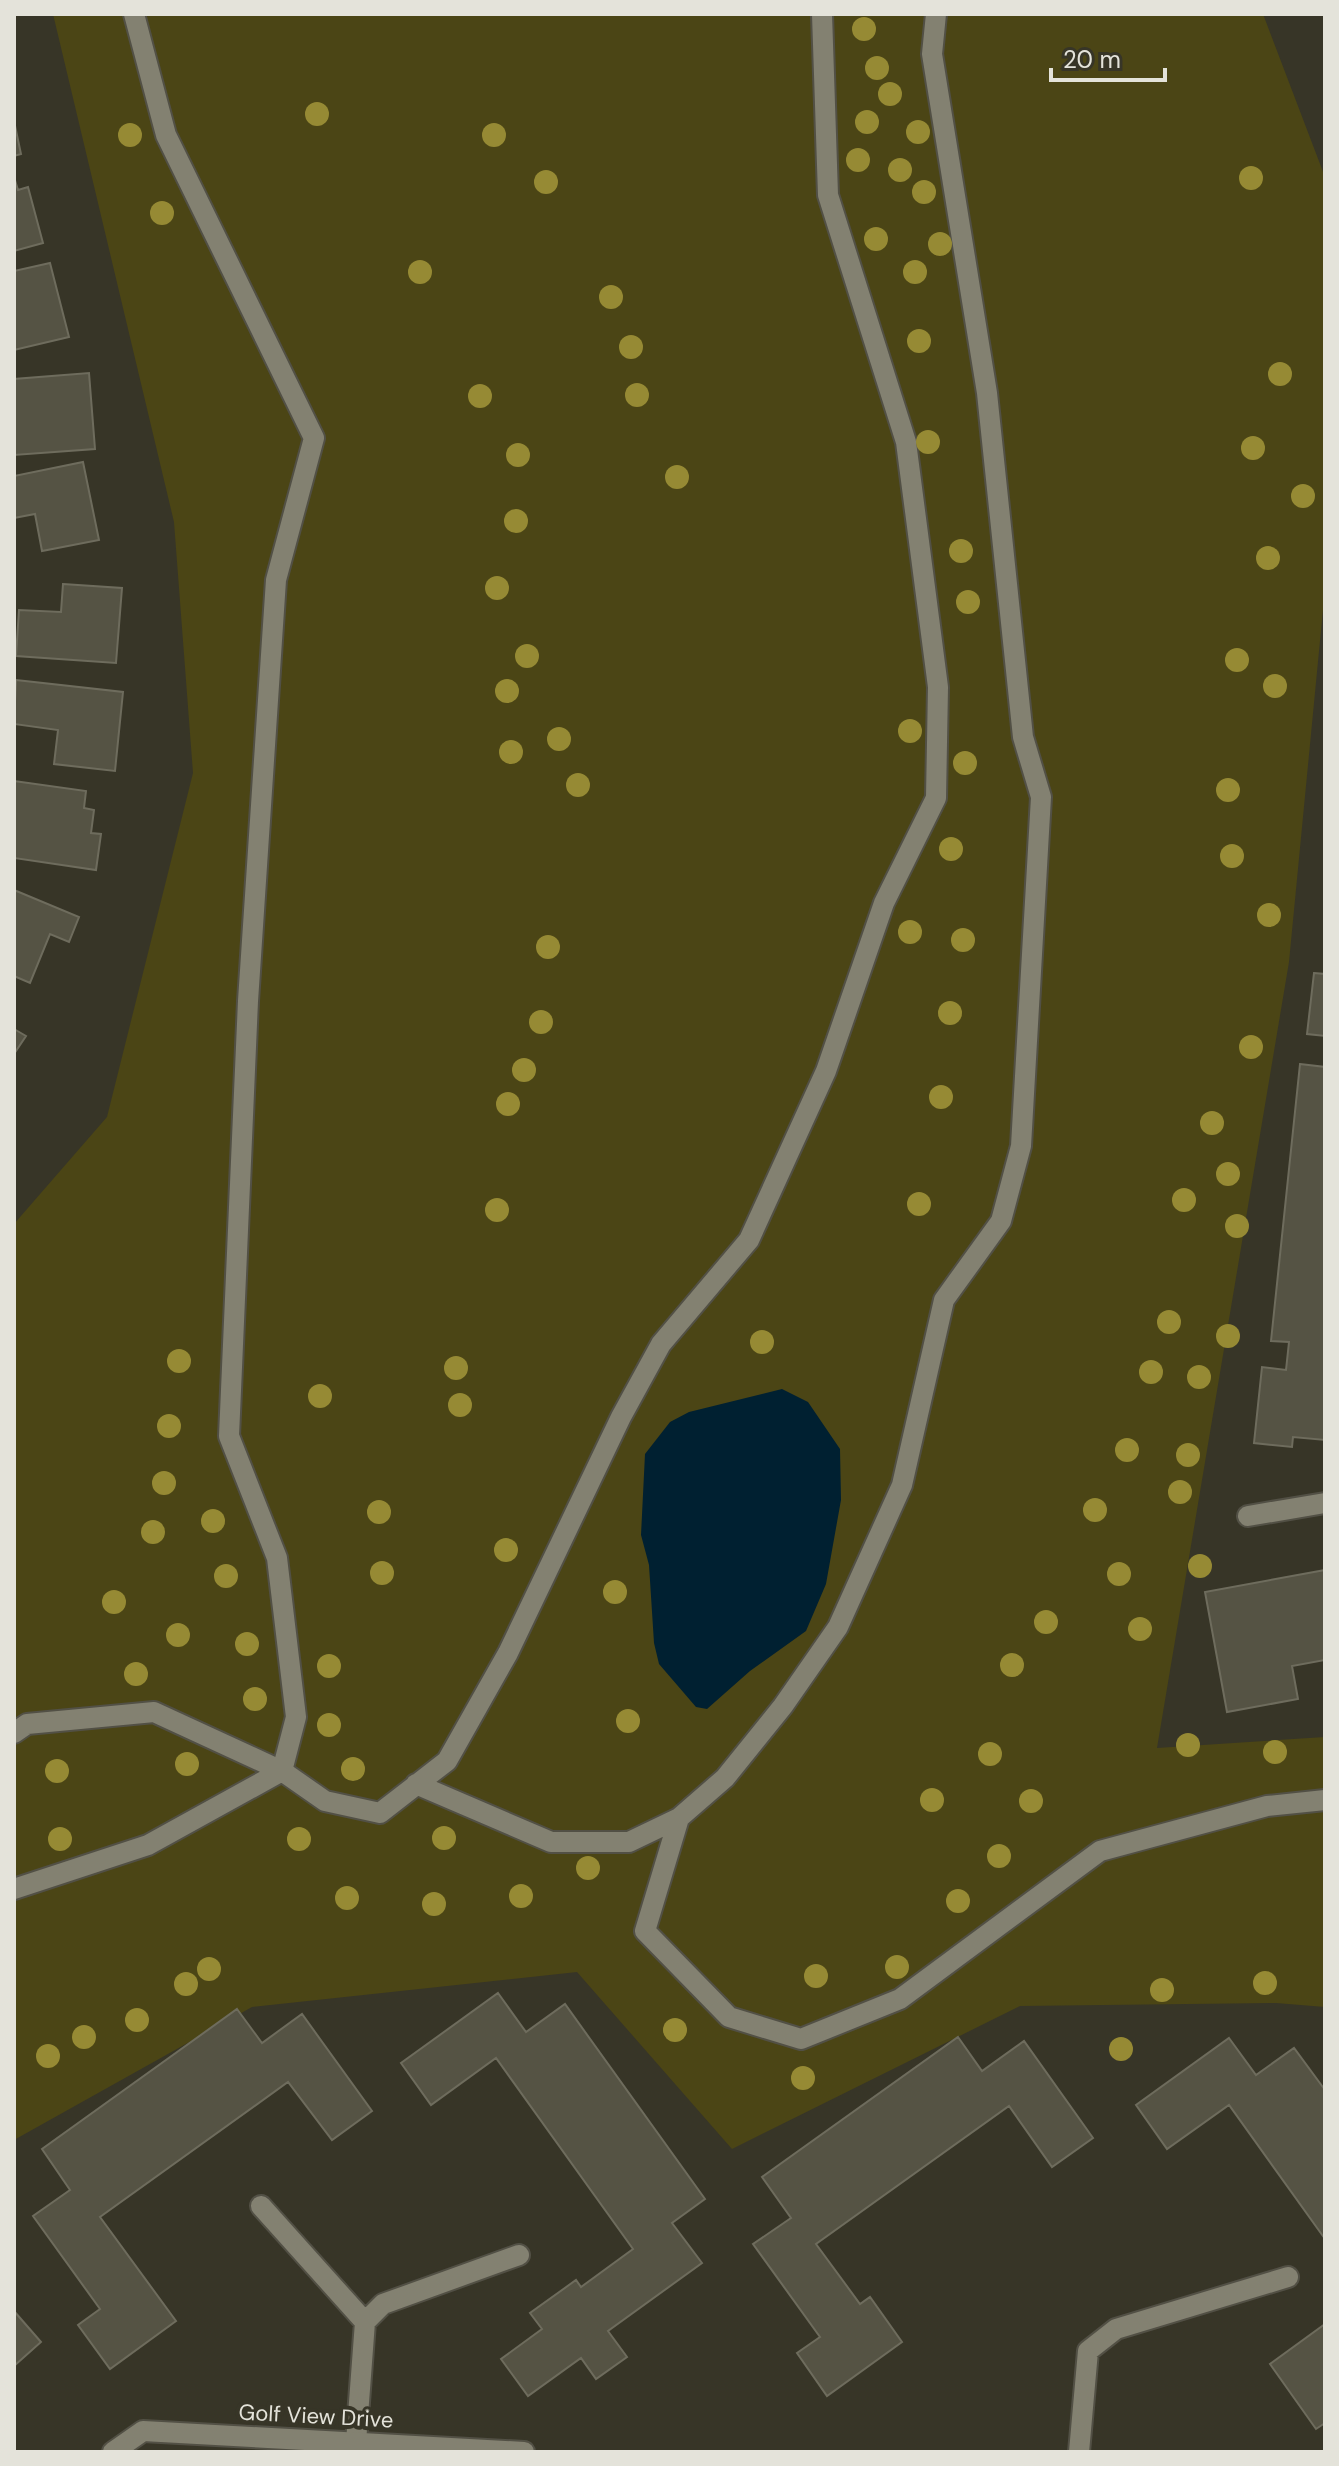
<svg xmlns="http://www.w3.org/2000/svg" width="1339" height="2466" viewBox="0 0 1339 2466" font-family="'DM Sans',sans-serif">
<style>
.green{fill:#4b4515}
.water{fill:#002031}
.building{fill:#555344;stroke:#6e6c5d;stroke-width:2}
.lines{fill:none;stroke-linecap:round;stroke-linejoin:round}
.lane-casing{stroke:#525045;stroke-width:24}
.street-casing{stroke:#525045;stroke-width:24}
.lane{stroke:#838171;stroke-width:20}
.street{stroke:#838171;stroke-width:20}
.tree{fill:#968a34}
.labels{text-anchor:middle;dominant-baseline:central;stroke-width:8;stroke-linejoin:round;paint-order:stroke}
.street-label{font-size:22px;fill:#e4e3da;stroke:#373527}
</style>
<rect width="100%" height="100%" fill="#373527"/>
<path class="green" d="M 53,14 L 1263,14 L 1325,177 L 1325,589 L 1289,962 L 1157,1748 L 1325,1737 L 1325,2007 L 1276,2003 L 1020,2006 L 732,2149 L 577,1972 L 252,2007 L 14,2140 L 14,1224 L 107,1117 L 193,773 L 174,522 Z"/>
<path class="water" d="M 782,1389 L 808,1402 L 840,1449 L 841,1500 L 826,1584 L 806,1631 L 750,1671 L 707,1709 L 696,1707 L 659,1664 L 654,1643 L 649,1565 L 641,1535 L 645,1454 L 670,1422 L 689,1412 Z"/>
<path class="building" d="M 14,121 L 21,154 L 14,156 Z
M 14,177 L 18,190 L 28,187 L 43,243 L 14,251 Z
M 50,263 L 69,337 L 14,350 L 14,271 Z
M 89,373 L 95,449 L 14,455 L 14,379 Z
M 83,462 L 99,540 L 42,551 L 35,514 L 14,518 L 14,476 Z
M 63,584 L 122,588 L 116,663 L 16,656 L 19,610 L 61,612 Z
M 16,680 L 123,692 L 115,771 L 54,764 L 58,730 L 14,724 Z
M 14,781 L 86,791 L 84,808 L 94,810 L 91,833 L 101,834 L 96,870 L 14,858 Z
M 14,890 L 79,917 L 69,942 L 50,934 L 30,983 L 14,976 Z
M 1314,973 L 1325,974 L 1325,1036 L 1307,1034 Z
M 14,1029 L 26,1036 L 14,1054 Z
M 1300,1064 L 1325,1067 L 1325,1440 L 1293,1437 L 1292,1447 L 1254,1443 L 1262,1367 L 1286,1370 L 1289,1342 L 1271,1341 Z
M 1325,1570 L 1325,1660 L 1292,1666 L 1298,1699 L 1227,1712 L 1205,1592 Z
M 498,1993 L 526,2032 L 565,2004 L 705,2199 L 672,2223 L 702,2263 L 608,2331 L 627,2357 L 596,2379 L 581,2358 L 528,2396 L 501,2359 L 542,2329 L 530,2313 L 576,2280 L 581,2287 L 633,2249 L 496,2058 L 431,2105 L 401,2063 Z
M 237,2009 L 262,2043 L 302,2014 L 372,2111 L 332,2140 L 288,2082 L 100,2217 L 176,2321 L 110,2369 L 78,2325 L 100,2309 L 33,2216 L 70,2190 L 42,2149 Z
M 958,2037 L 982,2071 L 1024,2041 L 1093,2138 L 1052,2167 L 1009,2106 L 816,2244 L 860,2304 L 870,2297 L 902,2342 L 827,2396 L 797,2353 L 820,2337 L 753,2244 L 791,2218 L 762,2177 Z
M 1229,2038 L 1256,2075 L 1294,2048 L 1325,2090 L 1325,2239 L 1229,2105 L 1167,2149 L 1136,2105 Z
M 14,2311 L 41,2342 L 14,2366 Z
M 1325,2324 L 1325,2423 L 1316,2429 L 1270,2364 Z"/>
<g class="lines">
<g class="lane-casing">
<path id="lane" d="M 936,14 L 932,54 L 987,393 L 1023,737 L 1041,797 L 1021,1146 L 1001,1221 L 944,1300 L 902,1485 L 838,1627 L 783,1706 L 725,1778 L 679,1818 L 645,1931 L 729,2017 L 801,2039 L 900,1999 L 1100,1851 L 1267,1806 L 1325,1800
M 14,1733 L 27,1724 L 154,1712 L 282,1771 L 325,1801 L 380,1813 L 447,1761 L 508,1653 L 621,1417 L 661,1344 L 749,1240 L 826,1071 L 884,903 L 936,798 L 938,687 L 906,442 L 828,195 L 822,14
M 416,1784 L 551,1842 L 629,1842 L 679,1818
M 14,1889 L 148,1845 L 282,1771 L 296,1717 L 277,1558 L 229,1436 L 248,1001 L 276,580 L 314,438 L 166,135 L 134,14
M 261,2206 L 365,2322
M 356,2442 L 365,2322 L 383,2304 L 519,2255
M 1079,2452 L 1088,2351 L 1116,2329 L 1288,2277"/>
</g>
<g class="street-casing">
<path id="street" d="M 1248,1516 L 1325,1503
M 113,2452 L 143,2431 L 524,2452"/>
</g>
<use href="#lane" class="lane"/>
<use href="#street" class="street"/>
</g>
<g class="tree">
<circle cx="864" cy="29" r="12"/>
<circle cx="877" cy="68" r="12"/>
<circle cx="890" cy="94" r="12"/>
<circle cx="317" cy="114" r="12"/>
<circle cx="867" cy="122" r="12"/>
<circle cx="918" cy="132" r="12"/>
<circle cx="130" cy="135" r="12"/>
<circle cx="494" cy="135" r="12"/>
<circle cx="858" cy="160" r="12"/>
<circle cx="900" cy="170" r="12"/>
<circle cx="1251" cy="178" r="12"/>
<circle cx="546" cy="182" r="12"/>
<circle cx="924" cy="192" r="12"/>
<circle cx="162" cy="213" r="12"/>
<circle cx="876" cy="239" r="12"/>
<circle cx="940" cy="244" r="12"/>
<circle cx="420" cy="272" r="12"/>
<circle cx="915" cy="272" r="12"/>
<circle cx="611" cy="297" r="12"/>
<circle cx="919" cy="341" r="12"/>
<circle cx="631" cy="347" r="12"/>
<circle cx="1280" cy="374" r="12"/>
<circle cx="637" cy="395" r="12"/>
<circle cx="480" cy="396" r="12"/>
<circle cx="928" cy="442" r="12"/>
<circle cx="1253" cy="448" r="12"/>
<circle cx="518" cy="455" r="12"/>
<circle cx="677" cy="477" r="12"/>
<circle cx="1303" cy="496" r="12"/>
<circle cx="516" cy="521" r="12"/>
<circle cx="961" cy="551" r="12"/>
<circle cx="1268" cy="558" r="12"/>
<circle cx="497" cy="588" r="12"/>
<circle cx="968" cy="602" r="12"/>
<circle cx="527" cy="656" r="12"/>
<circle cx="1237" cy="660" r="12"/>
<circle cx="1275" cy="686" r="12"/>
<circle cx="507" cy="691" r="12"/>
<circle cx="910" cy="731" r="12"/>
<circle cx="559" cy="739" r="12"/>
<circle cx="511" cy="752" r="12"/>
<circle cx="965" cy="763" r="12"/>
<circle cx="578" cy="785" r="12"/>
<circle cx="1228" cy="790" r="12"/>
<circle cx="951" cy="849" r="12"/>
<circle cx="1232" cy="856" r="12"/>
<circle cx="1269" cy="915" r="12"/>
<circle cx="910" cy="932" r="12"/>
<circle cx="963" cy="940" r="12"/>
<circle cx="548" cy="947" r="12"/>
<circle cx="950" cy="1013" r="12"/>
<circle cx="541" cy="1022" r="12"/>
<circle cx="1251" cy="1047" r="12"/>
<circle cx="524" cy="1070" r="12"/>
<circle cx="941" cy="1097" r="12"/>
<circle cx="508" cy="1104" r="12"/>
<circle cx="1212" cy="1123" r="12"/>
<circle cx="1228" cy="1174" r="12"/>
<circle cx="1184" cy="1200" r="12"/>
<circle cx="919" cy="1204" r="12"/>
<circle cx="497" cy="1210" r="12"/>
<circle cx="1237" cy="1226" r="12"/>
<circle cx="1169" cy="1322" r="12"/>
<circle cx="1228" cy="1336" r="12"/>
<circle cx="762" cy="1342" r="12"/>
<circle cx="179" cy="1361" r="12"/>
<circle cx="456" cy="1368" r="12"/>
<circle cx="1151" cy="1372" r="12"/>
<circle cx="1199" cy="1377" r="12"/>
<circle cx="320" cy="1396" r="12"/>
<circle cx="460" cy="1405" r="12"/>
<circle cx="169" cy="1426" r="12"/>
<circle cx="1127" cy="1450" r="12"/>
<circle cx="1188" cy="1455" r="12"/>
<circle cx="164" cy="1483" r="12"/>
<circle cx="1180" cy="1492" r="12"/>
<circle cx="1095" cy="1510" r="12"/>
<circle cx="379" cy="1512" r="12"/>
<circle cx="213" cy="1521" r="12"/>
<circle cx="153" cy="1532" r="12"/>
<circle cx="506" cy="1550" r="12"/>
<circle cx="1200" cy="1566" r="12"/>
<circle cx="382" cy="1573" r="12"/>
<circle cx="1119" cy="1574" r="12"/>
<circle cx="226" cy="1576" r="12"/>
<circle cx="615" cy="1592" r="12"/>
<circle cx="114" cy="1602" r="12"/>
<circle cx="1046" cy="1622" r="12"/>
<circle cx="1140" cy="1629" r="12"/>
<circle cx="178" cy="1635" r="12"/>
<circle cx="247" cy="1644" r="12"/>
<circle cx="1012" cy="1665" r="12"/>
<circle cx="329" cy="1666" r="12"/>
<circle cx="136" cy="1674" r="12"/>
<circle cx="255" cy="1699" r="12"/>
<circle cx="628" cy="1721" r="12"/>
<circle cx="329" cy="1725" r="12"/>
<circle cx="1188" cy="1745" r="12"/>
<circle cx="1275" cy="1752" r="12"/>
<circle cx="990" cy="1754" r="12"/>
<circle cx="187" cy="1764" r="12"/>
<circle cx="353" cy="1769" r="12"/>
<circle cx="57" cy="1771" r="12"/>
<circle cx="932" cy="1800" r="12"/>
<circle cx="1031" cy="1801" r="12"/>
<circle cx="444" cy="1838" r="12"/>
<circle cx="60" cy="1839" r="12"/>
<circle cx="299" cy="1839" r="12"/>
<circle cx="999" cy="1856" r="12"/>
<circle cx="588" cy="1868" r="12"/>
<circle cx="521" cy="1896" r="12"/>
<circle cx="347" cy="1898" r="12"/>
<circle cx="958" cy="1901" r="12"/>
<circle cx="434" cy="1904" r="12"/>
<circle cx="897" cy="1967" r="12"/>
<circle cx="209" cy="1969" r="12"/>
<circle cx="816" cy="1976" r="12"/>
<circle cx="1265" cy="1983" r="12"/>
<circle cx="186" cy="1984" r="12"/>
<circle cx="1162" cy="1990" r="12"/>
<circle cx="137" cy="2020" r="12"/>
<circle cx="675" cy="2030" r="12"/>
<circle cx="84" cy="2037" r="12"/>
<circle cx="1121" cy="2049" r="12"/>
<circle cx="48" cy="2056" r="12"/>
<circle cx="803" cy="2078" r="12"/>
</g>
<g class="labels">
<g class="street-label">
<text transform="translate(316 2416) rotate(3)">Golf View Drive</text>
</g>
</g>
<rect width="1339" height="2466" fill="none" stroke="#e4e3da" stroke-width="32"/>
<path d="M1051 68v12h114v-12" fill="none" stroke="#e4e3da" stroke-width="4"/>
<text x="1063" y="68" font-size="24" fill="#e4e3da" stroke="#373527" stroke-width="6" paint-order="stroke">20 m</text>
</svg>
